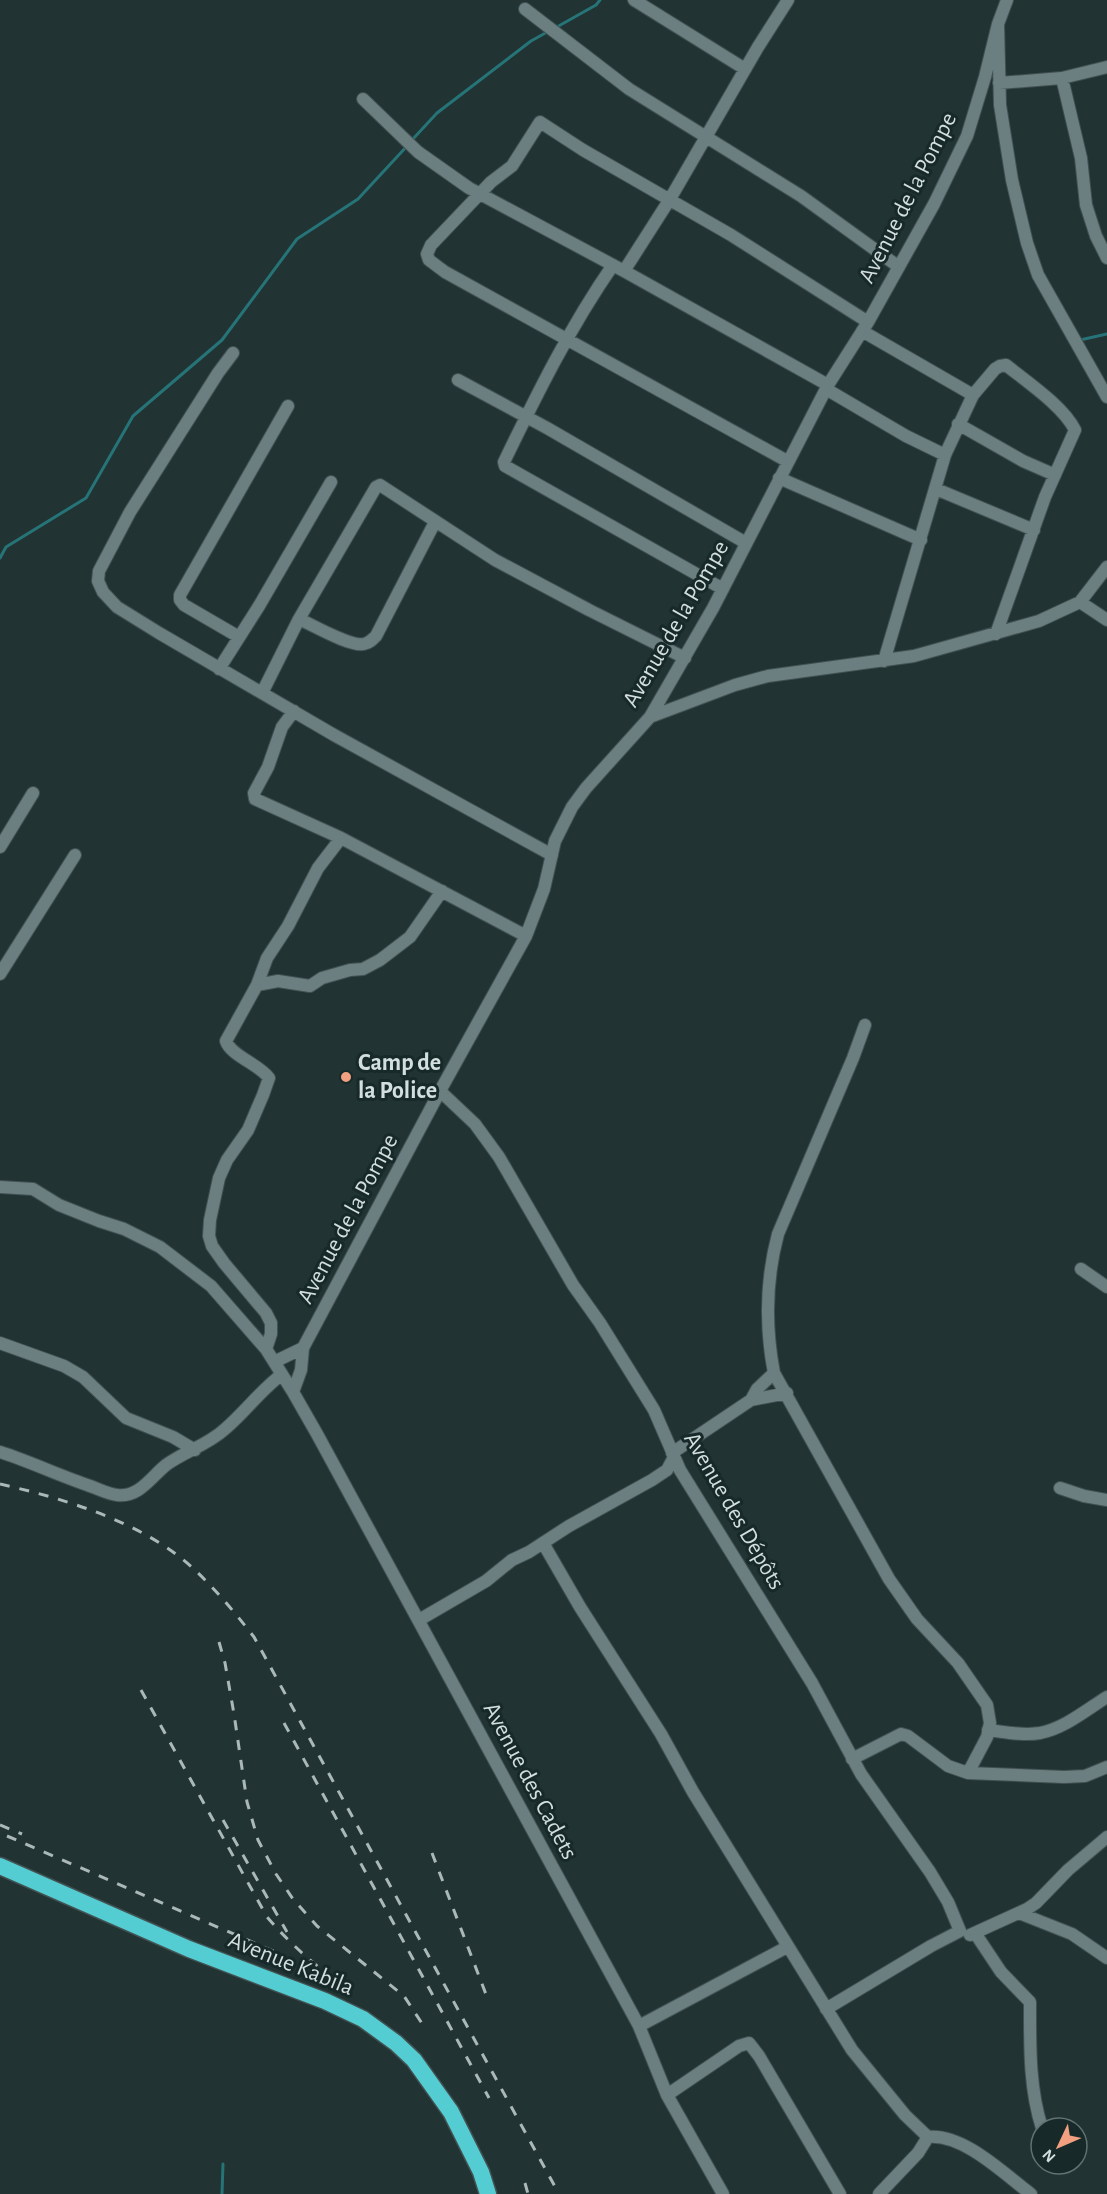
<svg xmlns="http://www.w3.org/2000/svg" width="1107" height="2194" viewBox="0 0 1107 2194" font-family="'Alegreya Sans',sans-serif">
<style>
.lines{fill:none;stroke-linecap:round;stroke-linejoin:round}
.stream{stroke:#267477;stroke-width:3}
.minor-casing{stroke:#425152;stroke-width:14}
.highway-casing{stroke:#425152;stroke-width:19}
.minor{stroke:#6c7f80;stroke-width:12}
.highway{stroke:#54cdd2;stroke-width:16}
.rail{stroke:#abb8b8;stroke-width:3;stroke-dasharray:10 10;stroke-linecap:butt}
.poi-dot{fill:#f2a080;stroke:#172929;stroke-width:2}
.labels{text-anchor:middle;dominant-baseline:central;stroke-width:6;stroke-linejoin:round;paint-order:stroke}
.street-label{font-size:24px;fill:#d3dede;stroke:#172929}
.poi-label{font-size:24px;font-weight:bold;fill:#d3dede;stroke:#172929;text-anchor:start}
</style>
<rect width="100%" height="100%" fill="#213333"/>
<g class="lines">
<path class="stream" d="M 555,28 L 596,5 L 600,0
M 412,140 L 437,113 L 531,41 L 549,31
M 1080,340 L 1107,334
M 0,558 L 6,547 L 86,498 L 133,416 L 222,340 L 297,239 L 358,199 L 408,145
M 222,2194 L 223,2164"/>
<g class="minor-casing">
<path id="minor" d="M 634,0 L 745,69
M 1007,0 L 998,24 L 1000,105 L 1012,180 L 1027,243 L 1038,275 L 1107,397
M 525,9 L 629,89 L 801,196 L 899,267
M 1062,78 L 1081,158 L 1086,205 L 1096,236 L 1107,258
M 999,83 L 1062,78 L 1107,67
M 363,99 L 418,152 L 469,188 L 624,271 L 828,385
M 613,265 C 570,327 537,394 504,462 L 505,466 L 723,589
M 624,271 L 670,199 L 758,47 L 788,0
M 862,331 L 973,395
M 233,353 L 218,373 L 130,512 L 99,571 L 98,581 L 103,592 L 117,607 L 159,633 L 334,735 L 552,855
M 458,380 L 547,428 L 746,543
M 826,389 L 906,436 L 945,455
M 958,424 L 1023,461 L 1055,475
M 787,461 L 445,272 L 429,260 L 427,254 L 431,245 L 491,182 L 512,166 L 540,122 L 583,150 L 731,235 L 868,322
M 779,478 L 921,540
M 936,489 L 1034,530
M 1080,602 L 1107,620
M 299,619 C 313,625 350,647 364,644 C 369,643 372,640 376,636 L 435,522
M 239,637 L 184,605 L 180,600 L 180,595 L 288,406
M 884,661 L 945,455 L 973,395 L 995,369 L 1000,366 L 1006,365 C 1027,382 1063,406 1075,430 L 1045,497 L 996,634
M 219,669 L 259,606 L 331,482
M 262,693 L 299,619 L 376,487 L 380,485 L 495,560 L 589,610 L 685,658
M 294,711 L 282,727 L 268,767 L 254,793 L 255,799 L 341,838 L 526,936
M 650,717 L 735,685 L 768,676 L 914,656 L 1039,621 L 1080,602 L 1107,567
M 0,847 L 33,793
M 0,974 L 75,855
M 257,985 L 278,981 L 310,986 L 322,978 L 350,970 L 363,969 L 380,960 L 410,937 L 442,891
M 865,1025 L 853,1058 L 778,1234 C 766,1279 765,1326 774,1373 L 889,1579 L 917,1619 L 958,1663 L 987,1705 L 990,1723 L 987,1737 L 968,1773
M 440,1091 L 475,1124 L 499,1157 L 573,1285 L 600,1323 L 654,1410 L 680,1470 L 812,1683 L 861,1774 L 930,1872 L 948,1902 L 960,1931
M 0,1187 L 33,1189 L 59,1205 L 99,1221 L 124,1229 L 160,1247 L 211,1286 L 266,1349 L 293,1392 L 317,1434 L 639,2026 L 667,2095 L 723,2194
M 1081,1269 L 1107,1287
M 0,1343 L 64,1366 L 83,1377 L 126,1418 L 173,1437 L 195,1450
M 266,1349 L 271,1334 L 271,1323 L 266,1313 L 224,1263 L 212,1246 L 209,1236 L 210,1220 L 219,1178 L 227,1160 L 248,1130 L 263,1095 L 269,1078 C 259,1064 231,1056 226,1041 L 257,985 L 267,958 L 288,926 L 318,868 L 341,838
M 274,1362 L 303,1348
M 293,1392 L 301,1370 L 303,1348 L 440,1091 L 526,936 L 544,889 L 555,841 L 572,807 L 586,788 L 650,717 L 713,608 L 828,385 L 868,322 L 934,204 L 967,136 L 985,77 L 998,24
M 751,1400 L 757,1389 L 774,1373
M 0,1452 C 31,1462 60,1476 90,1486 C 99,1489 108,1494 117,1495 C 139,1498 151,1477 166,1465 C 185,1451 208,1445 225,1429 C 245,1412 260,1391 281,1375
M 672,1453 L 751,1400 L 787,1393
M 1060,1488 L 1084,1496 L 1107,1500
M 543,1543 L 580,1607 L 661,1734 L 693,1792 L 852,2050 L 905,2115 L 928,2137
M 419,1620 L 486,1581 L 512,1560 L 529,1552 L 569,1526 L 652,1480 L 667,1470 L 674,1457
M 988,1730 C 1005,1732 1023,1736 1040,1733 C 1065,1728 1086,1710 1107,1697
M 852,1759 L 901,1734 L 908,1736 L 948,1766 L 968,1773 L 1064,1777 L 1085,1776 L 1107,1767
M 1019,1913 L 1072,1934 L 1107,1958
M 975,1933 L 1001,1972 L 1030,2002 C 1030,2044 1029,2088 1042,2128
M 970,1935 L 1027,1909 L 1036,1903 L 1068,1870 L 1107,1837
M 826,2009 L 931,1946 L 960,1931
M 639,2026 L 787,1947
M 667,2095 L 739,2046 L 749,2043 L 759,2056 L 840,2194
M 928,2137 C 963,2133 1004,2174 1031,2194
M 879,2194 L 918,2153 L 928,2137"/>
</g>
<g class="highway-casing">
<path id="highway" d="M 0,1866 L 189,1949 L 325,2001 L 363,2019 L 396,2043 L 414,2060 L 451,2112 L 481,2172 L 488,2194"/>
</g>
<use href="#minor" class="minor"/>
<use href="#highway" class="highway"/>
<path class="rail" d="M 0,1484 C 66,1499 146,1523 196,1571 C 217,1591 236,1614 254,1637 L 559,2194
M 219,1642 L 225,1663 L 234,1714 L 247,1802 L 258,1840 L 276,1874 L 293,1899 L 317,1926 L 404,1996 L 425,2028
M 141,1690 L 267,1917 C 291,1945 318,1968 347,1989
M 284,1723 L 489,2098
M 223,1820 L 287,1932
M 0,1825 L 22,1834
M 7,1836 L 273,1951 L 313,1975
M 432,1853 L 487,1997
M 525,2183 L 528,2194"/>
</g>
<circle class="poi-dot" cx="346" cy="1077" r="6"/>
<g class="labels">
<g class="street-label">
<text transform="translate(908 198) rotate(-63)">Avenue de la Pompe</text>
<text transform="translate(676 624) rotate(-60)">Avenue de la Pompe</text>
<text transform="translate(348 1219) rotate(-62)">Avenue de la Pompe</text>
<text transform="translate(734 1511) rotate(60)">Avenue des Dépôts</text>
<text transform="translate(530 1781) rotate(62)">Avenue des Cadets</text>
<text transform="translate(291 1964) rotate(22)">Avenue Kabila</text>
</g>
<g class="poi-label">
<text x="358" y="1063">Camp de<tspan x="358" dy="28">la Police</tspan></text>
</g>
</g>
<g transform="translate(1059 2146) rotate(226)"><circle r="28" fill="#172929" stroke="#627171" stroke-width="1.5"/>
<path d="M0-4.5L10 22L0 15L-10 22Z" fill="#f2a080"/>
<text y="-9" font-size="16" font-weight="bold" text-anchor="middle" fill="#d3dede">N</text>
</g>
</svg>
